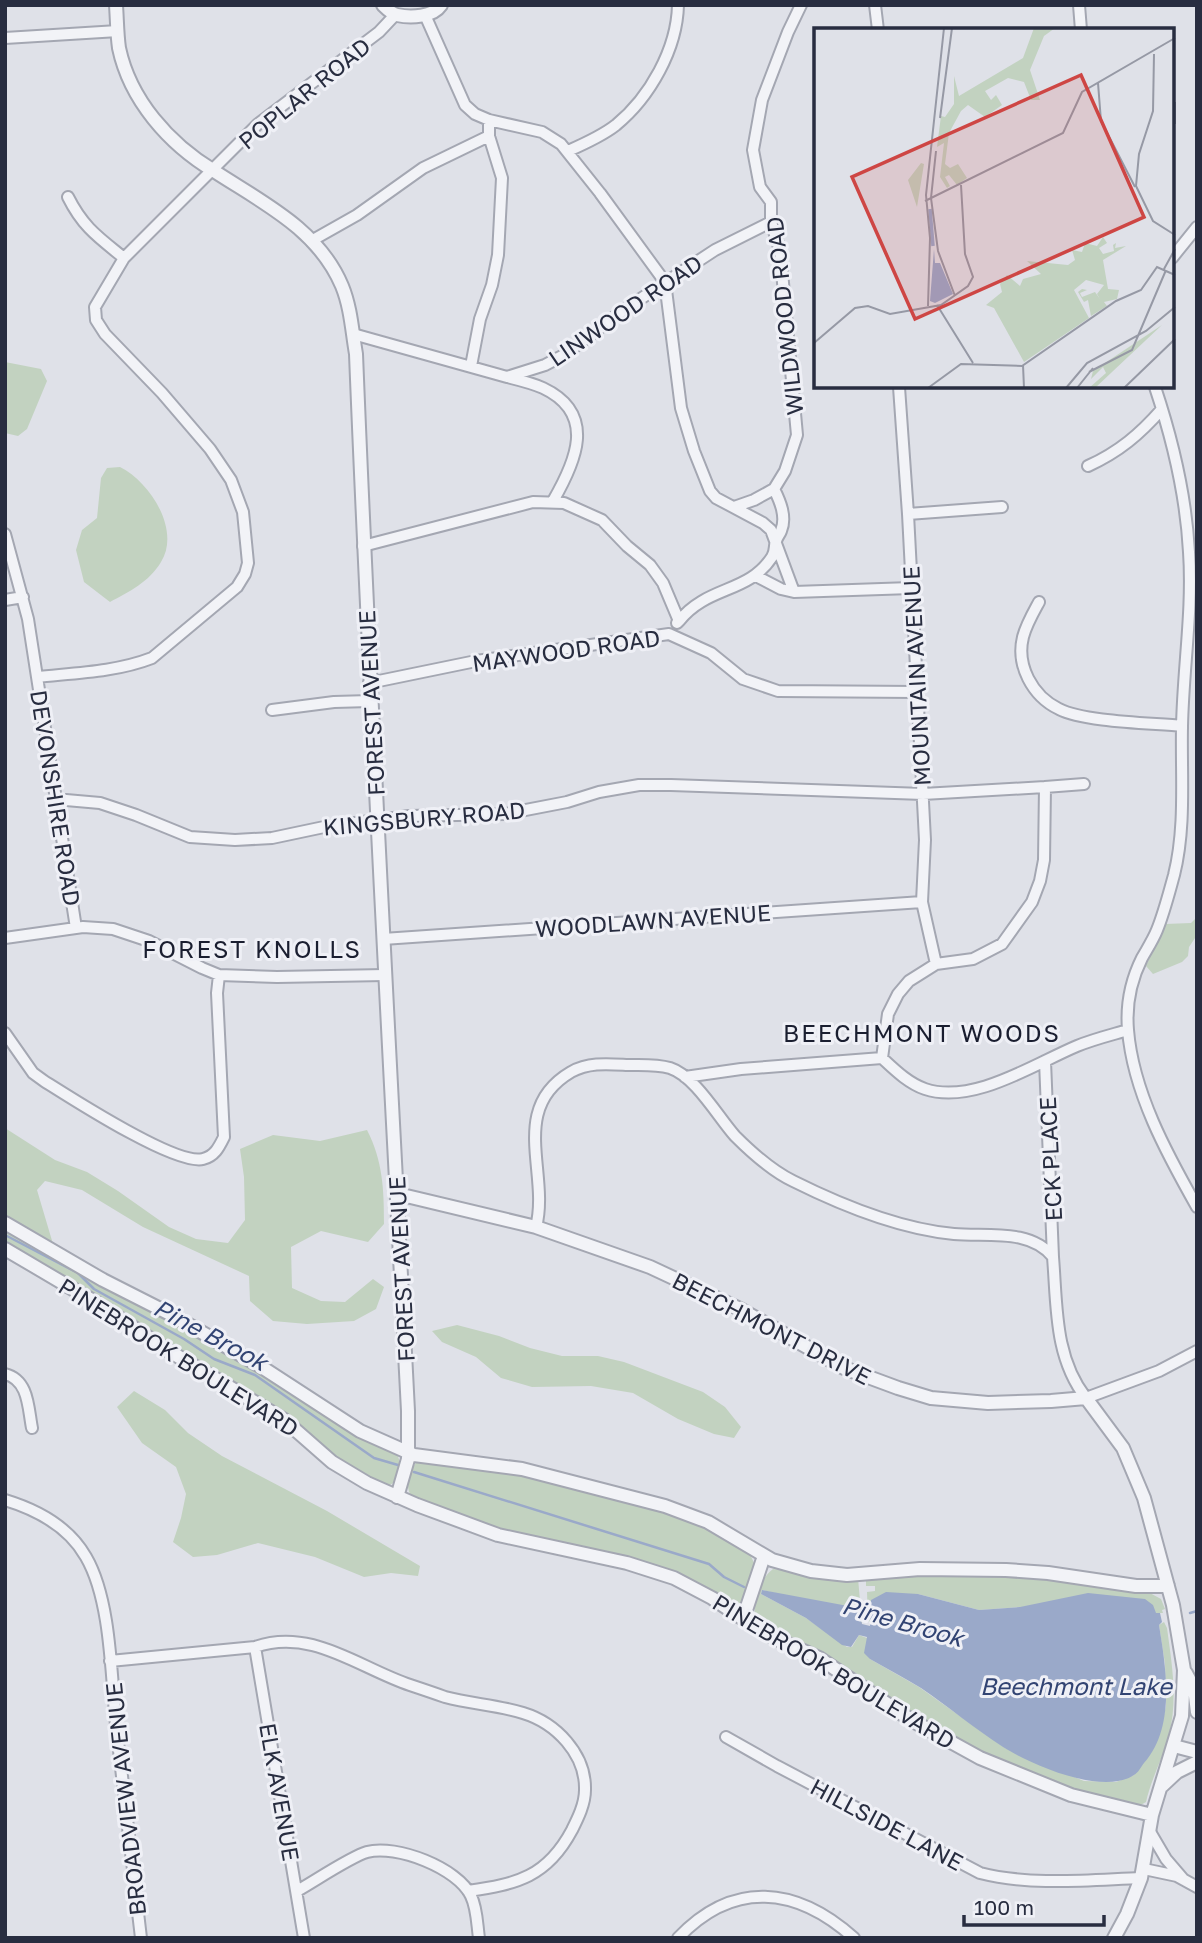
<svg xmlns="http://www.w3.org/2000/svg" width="1202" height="1943" viewBox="0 0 1202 1943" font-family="'Golos Text',sans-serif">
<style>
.green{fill:#c2d2c0}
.water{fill:#9aa9c9}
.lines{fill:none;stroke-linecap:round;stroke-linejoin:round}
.stream{stroke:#9aa9c9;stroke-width:2.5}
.minor-casing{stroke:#a4a7b2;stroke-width:14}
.tertiary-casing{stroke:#a4a7b2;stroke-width:16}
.minor{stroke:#f2f3f7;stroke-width:10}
.tertiary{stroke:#f2f3f7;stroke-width:12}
.labels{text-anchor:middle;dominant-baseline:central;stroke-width:6;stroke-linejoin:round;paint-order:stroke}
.street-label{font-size:23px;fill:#282d40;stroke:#eff0f6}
.neighbourhood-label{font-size:24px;letter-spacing:2px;fill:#1a1e30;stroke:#eff0f6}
.water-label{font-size:24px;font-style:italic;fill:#324473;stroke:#eff0f6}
.inset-river{fill:none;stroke:#9aa9c9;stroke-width:3.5}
.inset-road{fill:none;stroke:#9699a5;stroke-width:2}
.view{fill:#ce4644;fill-opacity:0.15;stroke:#ce4644;stroke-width:3.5}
.inset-edge{fill:none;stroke:#282d40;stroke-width:3.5}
</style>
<rect width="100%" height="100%" fill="#dfe1e8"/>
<path class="green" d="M 5,362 L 41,369 L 47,381 L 27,429 L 18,436 L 5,433 Z
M 120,467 C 150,482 181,530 161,562 C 149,582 129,592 110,602 L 84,582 L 76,550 L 82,530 L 97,518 L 101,478 L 107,468 Z
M 1197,917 L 1197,935 L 1189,947 L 1188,956 L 1182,962 L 1153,974 L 1146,966 L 1165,924 L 1191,923 Z
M 5,1128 L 55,1160 L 87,1172 L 118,1191 L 169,1227 L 196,1239 L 228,1243 L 245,1220 L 244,1177 L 240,1149 L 273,1135 L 320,1141 L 367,1130 C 383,1161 384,1190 384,1224 L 368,1242 L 321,1231 L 291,1247 L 292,1288 L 321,1301 L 345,1302 L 373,1279 L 384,1287 L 376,1309 L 354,1321 L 307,1324 L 273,1321 L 250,1301 L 249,1276 L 143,1227 L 82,1190 L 45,1181 L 37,1190 L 53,1244 L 5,1216 Z
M 5,1227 L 147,1305 L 396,1453 C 404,1464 400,1486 384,1486 L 341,1465 L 293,1420 L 141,1328 L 85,1289 L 5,1243 Z
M 457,1325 L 499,1336 L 530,1348 L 562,1356 L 598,1356 L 624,1362 L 703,1392 L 725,1407 L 741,1427 L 734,1438 L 714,1434 L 678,1419 L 633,1393 L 591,1386 L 532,1387 L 501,1378 L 476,1357 L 442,1342 L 432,1331 Z
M 134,1391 L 165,1410 L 188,1433 L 222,1456 L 327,1511 L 420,1566 L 418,1576 L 391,1573 L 364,1577 L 315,1557 L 258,1543 L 217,1555 L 193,1557 L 173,1542 L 181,1518 L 186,1494 L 176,1467 L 142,1443 L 117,1407 Z
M 420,1459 L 490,1467 L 679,1513 L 749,1552 L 754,1563 L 742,1602 L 735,1605 L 728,1603 L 690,1580 L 484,1525 L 413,1498 C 403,1488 409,1468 420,1459 Z
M 773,1569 L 858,1578 L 862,1624 L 792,1597 L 762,1590 L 761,1594 L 806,1618 L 847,1647 L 852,1647 L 859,1635 L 867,1638 L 870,1659 L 919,1687 L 1005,1748 L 1084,1781 L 1116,1782 L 1134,1775 L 1160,1731 L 1166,1706 L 1165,1664 L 1159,1625 L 1164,1622 L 1167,1628 C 1172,1665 1178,1699 1169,1735 C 1163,1758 1151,1779 1146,1802 L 1139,1806 L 1079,1794 L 981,1755 L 755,1622 C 753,1606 757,1581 773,1569 Z
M 1002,1573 L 1148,1592 L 1161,1599 L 1165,1609 L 1162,1610 L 1163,1613 L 1156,1613 L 1020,1607 L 979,1610 L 918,1594 L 871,1600 L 872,1623 L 868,1621 L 867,1592 L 875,1591 L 875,1586 L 866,1586 L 866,1579 L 907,1574 Z"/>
<path class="water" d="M 762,1590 L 848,1606 L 859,1613 L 862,1624 L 870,1626 L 871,1600 L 886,1592 L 918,1594 L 979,1610 L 1020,1607 L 1088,1593 L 1145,1599 L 1153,1605 L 1156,1613 L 1160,1613 L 1162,1622 L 1159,1625 C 1166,1668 1176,1727 1144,1763 C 1141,1767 1138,1773 1134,1775 C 1103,1796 1032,1765 1003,1747 C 975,1729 949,1707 921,1688 C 905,1678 887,1669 870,1659 L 864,1653 L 867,1637 L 859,1635 L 851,1647 L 842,1645 L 806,1618 L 761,1594 Z"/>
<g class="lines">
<path class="stream" d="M 5,1235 L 78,1273 L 94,1289 L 184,1339 L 214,1359 L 255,1375 L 374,1458 L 398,1465
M 414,1472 L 709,1564 L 724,1577 L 744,1587
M 1190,1613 L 1197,1611"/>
<g class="minor-casing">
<path id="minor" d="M 875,5 L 878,30
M 1079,5 L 1081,30
M 425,15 L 465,105 L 475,114 L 489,120 L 542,132 L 561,144 L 600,193 L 665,282 L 681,408 L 694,451 L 710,491 L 716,498 L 763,523 L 771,530 L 794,592
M 5,38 L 118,31
M 568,151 C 584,144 602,136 616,125 C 650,97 677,49 678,5
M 68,197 C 83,227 98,237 124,258
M 311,241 L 357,215 L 423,168 L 489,136
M 1172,258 L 1197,227
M 353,334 L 507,377 L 545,365 L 564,355 L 622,311 L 715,250 L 771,222
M 471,366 L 480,319 L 492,285 L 498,255 L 502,178 L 489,136 L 489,120
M 507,377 C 519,380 532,383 543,388 C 598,414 575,463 553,501
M 899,387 L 908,514 L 925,840 L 922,902 L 936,964
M 1155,387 C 1173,441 1186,495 1189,552 C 1193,610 1183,669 1182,727 C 1181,776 1186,827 1174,875 C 1169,893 1164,913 1157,930 C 1153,940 1147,949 1142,958 C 1131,980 1126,1006 1128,1030 C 1133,1092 1167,1154 1197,1207
M 1088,466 C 1119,452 1140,434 1162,409
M 734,507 L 754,500 L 774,489
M 908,514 L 1002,507
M 5,534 L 28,619 L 76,928
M 363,546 L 533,502 L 564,503 L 602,520 L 627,546 L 650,565 L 663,583 L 679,621 L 677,623
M 756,576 L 781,589 L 794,592 L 911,588
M 5,600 L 23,597
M 1039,602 C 1033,613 1026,625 1023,637 C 1016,665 1032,696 1059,709 C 1084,722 1151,723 1182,726
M 679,621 C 708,585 748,594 772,557 C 776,551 774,546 776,541 C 777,537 780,534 781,531 C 787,517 780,501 774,489 L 785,471 L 797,435 L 780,250 L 771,222 L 771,202 L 760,187 L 753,150 L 762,100 L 788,32 L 801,5
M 37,677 C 75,673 116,672 152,658 L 237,587 L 245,574 L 248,563 L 243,512 L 231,480 L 210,449 L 162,393 L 105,334 L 96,320 L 95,307 L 124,258 L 258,124 L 379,32 L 395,15
M 369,683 L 476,661 L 669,634 L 711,653 L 743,679 L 778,691 L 917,692
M 272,710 L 334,702 L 370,701
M 1045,787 L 1084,784
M 55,801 L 66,800 L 100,803 L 136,815 L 190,837 L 235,840 L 272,838 L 324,827 L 409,816 L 505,814 L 567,802 L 599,792 L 639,785 L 671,785 L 923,794 L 1045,787 L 1044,860 L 1040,881 L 1032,902 L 1002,944 L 973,959 L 936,964 L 909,981 L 898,994 L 888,1014 L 882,1058 C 895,1070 908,1083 925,1089 C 973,1105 1034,1064 1077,1046 C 1094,1039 1111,1035 1128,1030
M 5,938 L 83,927 L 113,929 L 149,941 L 202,968 L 219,975 L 277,977 L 385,975
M 383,939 L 922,902
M 5,1033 L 33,1073 L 44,1081 C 71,1098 176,1166 203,1159 C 215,1156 219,1147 224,1137 L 217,993 L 219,975
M 1045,1061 L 1053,1257
M 685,1077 L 741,1069 L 882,1058
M 536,1227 C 550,1173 508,1109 571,1072 C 589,1062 608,1064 628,1065 C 641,1065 656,1064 670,1068 C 695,1076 718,1117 735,1136 C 752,1153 772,1171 793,1181 C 841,1205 900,1229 954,1234 C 986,1237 1030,1228 1053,1257 C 1057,1305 1054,1357 1086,1398 L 1159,1371 L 1197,1351
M 5,1374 C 29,1380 28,1408 32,1428
M 5,1500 C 38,1510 69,1527 86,1557 C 111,1600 111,1675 116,1725 C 124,1796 133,1867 141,1938
M 255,1647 L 304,1938
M 110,1661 L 255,1647 C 311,1627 359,1668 410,1685 C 422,1689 434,1693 445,1697 C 471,1704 498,1705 523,1713 C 556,1723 586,1754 585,1790 C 585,1804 578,1818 572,1830 C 547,1877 517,1884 468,1891
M 726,1737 L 777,1766 L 980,1873 C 1031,1886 1088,1880 1141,1878
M 1149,1830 L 1166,1859 L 1184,1880
M 1144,1869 L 1177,1876 L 1197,1887
M 297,1891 C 315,1881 350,1857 367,1852 C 396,1844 458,1868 471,1896 C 477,1908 477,1924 479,1938
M 678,1938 C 733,1880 796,1886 854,1938"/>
</g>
<g class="tertiary-casing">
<path id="tertiary" d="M 116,5 C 117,19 117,34 119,48 C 130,100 169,144 214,171 C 263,203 318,229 342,286 C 351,308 352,331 356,354 C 370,707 390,1059 408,1411 L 408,1459 L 397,1497
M 383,5 C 387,9 392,14 397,15 C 411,18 433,17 441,5
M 398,1194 L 536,1227 L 650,1267 L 740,1309 L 844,1368 L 898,1388 L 931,1398 L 988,1403 L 1051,1401 L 1086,1398 L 1123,1448 L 1144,1498 L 1173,1605 L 1184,1670 L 1182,1716 L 1152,1815 L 1141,1878 L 1127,1914 L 1114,1938
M 5,1223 L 103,1280 L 170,1314 L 260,1366 L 360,1431 L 414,1455 L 522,1469 L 665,1506 L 708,1522 L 772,1560 L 811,1571 L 847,1575 L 920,1569 L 1006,1570 L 1048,1573 L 1136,1586 L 1168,1586
M 5,1249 L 95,1302 L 164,1348 L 283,1419 L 332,1462 L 367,1483 L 417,1505 L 498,1535 L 627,1563 L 674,1578 L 712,1598 L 766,1634 L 819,1658 L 911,1720 L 980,1758 L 1071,1795 L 1152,1815
M 743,1619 L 764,1556
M 1186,1673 L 1194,1688 L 1197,1712
M 1174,1746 L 1197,1752
M 1162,1786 L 1177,1772 L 1197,1762"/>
</g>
<use href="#minor" class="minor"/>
<use href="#tertiary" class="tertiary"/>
</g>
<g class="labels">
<g class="street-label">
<text transform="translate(304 93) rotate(-39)">POPLAR ROAD</text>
<text transform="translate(625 310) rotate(-34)">LINWOOD ROAD</text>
<text transform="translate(784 316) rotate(-96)">WILDWOOD ROAD</text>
<text transform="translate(566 650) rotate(-8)">MAYWOOD ROAD</text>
<text transform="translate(916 676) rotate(-93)">MOUNTAIN AVENUE</text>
<text transform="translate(371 703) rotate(-93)">FOREST AVENUE</text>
<text transform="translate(56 798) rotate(81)">DEVONSHIRE ROAD</text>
<text transform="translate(424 818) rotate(-5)">KINGSBURY ROAD</text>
<text transform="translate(653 920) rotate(-4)">WOODLAWN AVENUE</text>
<text transform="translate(1050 1159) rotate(-93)">ECK PLACE</text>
<text transform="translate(401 1269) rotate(-93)">FOREST AVENUE</text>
<text transform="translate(772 1328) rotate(27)">BEECHMONT DRIVE</text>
<text transform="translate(179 1357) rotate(32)">PINEBROOK BOULEVARD</text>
<text transform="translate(834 1671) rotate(31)">PINEBROOK BOULEVARD</text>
<text transform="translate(280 1792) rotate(80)">ELK AVENUE</text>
<text transform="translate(125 1799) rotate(-96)">BROADVIEW AVENUE</text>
<text transform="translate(887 1824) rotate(28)">HILLSIDE LANE</text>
</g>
<g class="neighbourhood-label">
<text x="252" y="948">FOREST KNOLLS</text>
<text x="922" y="1032">BEECHMONT WOODS</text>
</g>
<g class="water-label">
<text transform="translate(211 1334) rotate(28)">Pine Brook</text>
<text transform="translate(903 1621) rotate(16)">Pine Brook</text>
<text x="1076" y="1685">Beechmont Lake</text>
</g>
</g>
<g transform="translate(814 28)">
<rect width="360" height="360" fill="#dfe1e8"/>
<path d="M 220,0 L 241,0 L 230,8 L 216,42 L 226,72 L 217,72 L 210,54 L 194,50 L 171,63 L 177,72 L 182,67 L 188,77 L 171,89 L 154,77 L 147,83 L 135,105 L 131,136 L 136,140 L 144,136 L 153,150 L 143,157 L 135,147 L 131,149 L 136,158 L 133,160 L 126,149 L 130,115 L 123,119 L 127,88 L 131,89 L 140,76 L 140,48 L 145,68 L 209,30 ZM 107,135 L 110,136 L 103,179 L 94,152 ZM 289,209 L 293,215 L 285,220 L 289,226 L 300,223 L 299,217 L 302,215 L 301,220 L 312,218 L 289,232 L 294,261 L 305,262 L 303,271 L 290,274 L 293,278 L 277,288 L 274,272 L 270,274 L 264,264 L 268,261 L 273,262 L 266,265 L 268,269 L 281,264 L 286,271 L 283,266 L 290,257 L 272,252 L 260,262 L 275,290 L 210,334 L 180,280 L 172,277 L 188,264 L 186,256 L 193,247 L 206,258 L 209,251 L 227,246 L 213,233 L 254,237 L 261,232 L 258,222 L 268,224 L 271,215 L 283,218 ZM 348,297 L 281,360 L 275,360 L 292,345 L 289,339 L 277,351 L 279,343 Z" fill="#c2d2c0"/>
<path d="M 120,221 L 121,235 L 126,235 L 139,266 L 121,275 L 116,273 Z" fill="#9aa9c9"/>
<path class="inset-river" d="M 116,181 L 119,218"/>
<path class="inset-road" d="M 340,26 L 339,83 L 325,126 L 322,158 L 339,193 L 361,207M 284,55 L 287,93 L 321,159M 361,74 L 361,96M 126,90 L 138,0M 122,123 L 117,170 L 124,223 L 141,268M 111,173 L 249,105 L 268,64 L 361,10M 350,241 L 361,221M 123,277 L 159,335M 114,278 L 116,210 L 112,167 L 130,0M 0,315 L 41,280 L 54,278 L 76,286 L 127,277 L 154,258 L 159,249 L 151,226 L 147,157M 209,337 L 210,360M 275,344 L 318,322 L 352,242M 114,360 L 147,336 L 208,338 L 302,273 L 327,262 L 343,239 L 361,247M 252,360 L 273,335 L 332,303 L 361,279M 263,360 L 279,340M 310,360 L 361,311"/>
<path class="view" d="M 267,47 L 330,189 L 101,291 L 38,149 Z"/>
<rect width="360" height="360" class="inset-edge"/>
</g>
<rect width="1202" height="1943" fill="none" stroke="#282d40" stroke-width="14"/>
<path d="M964 1915v10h140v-10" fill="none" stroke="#282d40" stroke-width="3.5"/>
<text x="974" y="1915" font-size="21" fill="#282d40" stroke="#eff0f6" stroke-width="5" paint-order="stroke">100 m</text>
</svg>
